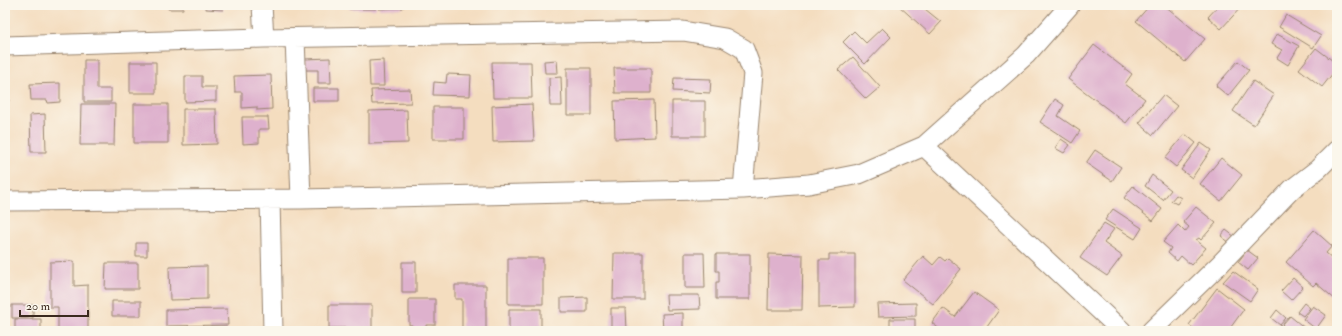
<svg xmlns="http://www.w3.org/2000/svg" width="1342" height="336" viewBox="0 0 1342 336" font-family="'IM FELL Double Pica',serif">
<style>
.building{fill:#deb1cd}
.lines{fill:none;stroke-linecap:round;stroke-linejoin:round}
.street-casing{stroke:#98846e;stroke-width:21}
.street{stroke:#fff;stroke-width:19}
</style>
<rect width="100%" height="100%" fill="#fbf7ec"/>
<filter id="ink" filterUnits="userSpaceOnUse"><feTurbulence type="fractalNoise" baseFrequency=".025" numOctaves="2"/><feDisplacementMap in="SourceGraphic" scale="8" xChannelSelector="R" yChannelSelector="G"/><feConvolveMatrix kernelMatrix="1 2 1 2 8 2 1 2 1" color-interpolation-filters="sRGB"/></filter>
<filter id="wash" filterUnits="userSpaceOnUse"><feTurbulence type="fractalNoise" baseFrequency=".012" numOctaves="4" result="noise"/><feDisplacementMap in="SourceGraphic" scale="16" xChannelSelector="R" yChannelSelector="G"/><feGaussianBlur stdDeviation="0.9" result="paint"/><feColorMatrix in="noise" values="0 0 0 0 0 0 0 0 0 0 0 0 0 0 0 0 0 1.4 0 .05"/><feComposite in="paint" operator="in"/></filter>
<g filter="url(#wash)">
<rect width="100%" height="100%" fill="#f4ddbf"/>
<g id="blocks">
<path class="building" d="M 168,5 L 183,5 L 183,9 L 168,9 Z
M 206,5 L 223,5 L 223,10 L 206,9 Z
M 301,5 L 337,5 L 337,7 L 301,7 Z
M 349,5 L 376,5 L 376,9 L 349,9 Z
M 379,5 L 403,5 L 403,8 L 379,9 Z
M 898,5 L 929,5 L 925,9 L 941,22 L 930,34 Z
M 1150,5 L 1164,5 L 1205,39 L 1185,62 L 1136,21 Z
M 1219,5 L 1243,5 L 1221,29 L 1208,17 Z
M 1286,15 L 1321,36 L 1313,48 L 1279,27 Z
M 882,28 L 891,37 L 865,64 L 843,42 L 854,31 L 866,43 Z
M 1277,34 L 1299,46 L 1288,65 L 1277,58 L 1282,50 L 1271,44 Z
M 1094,45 L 1132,74 L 1125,84 L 1145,99 L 1126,123 L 1068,79 Z
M 1316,48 L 1337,64 L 1337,68 L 1322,87 L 1299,69 Z
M 853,57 L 880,87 L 866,99 L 838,70 Z
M 330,58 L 331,83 L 318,83 L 318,70 L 305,70 L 305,59 Z
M 84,60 L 97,60 L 97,89 L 111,89 L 111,102 L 84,102 Z
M 383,60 L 384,86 L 370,86 L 369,61 Z
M 557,60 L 558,73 L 545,73 L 544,61 Z
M 1238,61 L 1249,70 L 1228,96 L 1216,86 Z
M 130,62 L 156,62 L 156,93 L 130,93 Z
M 492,62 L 531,62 L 532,98 L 493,98 Z
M 567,68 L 591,68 L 591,115 L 567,115 Z
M 614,68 L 651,68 L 651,93 L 615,93 Z
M 447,74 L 471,75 L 470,96 L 433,95 L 434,82 L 446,83 Z
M 271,75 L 272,109 L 257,110 L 257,107 L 242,108 L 242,92 L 235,92 L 234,76 Z
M 185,76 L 202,76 L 202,87 L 216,87 L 216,101 L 185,102 Z
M 561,77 L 562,106 L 550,106 L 549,78 Z
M 674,78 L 711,79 L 710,93 L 673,91 Z
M 1253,81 L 1274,95 L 1254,125 L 1233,111 Z
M 60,83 L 60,102 L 48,103 L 47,100 L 31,100 L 30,84 Z
M 5,87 L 9,87 L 9,101 L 5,101 Z
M 313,88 L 339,88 L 339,101 L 313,101 Z
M 410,89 L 411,103 L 372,104 L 371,90 Z
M 1163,95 L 1177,106 L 1153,135 L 1139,123 Z
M 1055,99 L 1064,105 L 1058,116 L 1080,131 L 1072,143 L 1040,122 Z
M 654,100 L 655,137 L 615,139 L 614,101 Z
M 672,101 L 705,101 L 705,136 L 672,136 Z
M 81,104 L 115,104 L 114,145 L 80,145 Z
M 134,104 L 168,104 L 168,143 L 134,143 Z
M 532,104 L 534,141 L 493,142 L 492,106 Z
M 433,107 L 464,107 L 464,139 L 433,139 Z
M 183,109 L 216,109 L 217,144 L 183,145 Z
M 407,110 L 408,143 L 369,144 L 369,111 Z
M 45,114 L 46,152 L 31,152 L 30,115 Z
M 242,117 L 268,117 L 269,129 L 259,129 L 259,143 L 243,144 Z
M 1185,134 L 1196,143 L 1176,167 L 1165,158 Z
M 1061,139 L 1070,145 L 1064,153 L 1055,148 Z
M 1201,143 L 1211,150 L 1192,178 L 1181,170 Z
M 1095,150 L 1121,167 L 1112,181 L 1086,163 Z
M 1221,158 L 1242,175 L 1221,201 L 1200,184 Z
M 1152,175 L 1171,190 L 1163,200 L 1145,186 Z
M 1133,186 L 1162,209 L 1153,221 L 1124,198 Z
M 1176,195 L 1181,198 L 1177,204 L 1171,201 Z
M 1196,207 L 1216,223 L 1201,240 L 1199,238 L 1196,240 L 1206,248 L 1191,265 L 1181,256 L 1177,261 L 1168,253 L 1171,248 L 1163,242 L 1178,225 L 1185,232 L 1189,227 L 1183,222 Z
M 1113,209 L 1142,228 L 1135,239 L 1105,220 Z
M 1104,223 L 1114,229 L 1104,243 L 1122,256 L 1107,276 L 1080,258 Z
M 1226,230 L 1235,237 L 1230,243 L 1221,236 Z
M 1314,230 L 1332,246 L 1326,253 L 1337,262 L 1337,301 L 1316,283 L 1313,286 L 1286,262 Z
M 136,243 L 147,243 L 147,256 L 136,256 Z
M 1247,250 L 1258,258 L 1248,270 L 1238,262 Z
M 614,253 L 643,253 L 643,299 L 613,299 Z
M 685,253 L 704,253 L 705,288 L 685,288 Z
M 716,254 L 750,254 L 750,299 L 716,299 L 716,282 L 719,282 L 719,271 L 716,271 Z
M 769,254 L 803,255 L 802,310 L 768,310 Z
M 829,254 L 855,254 L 855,307 L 819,308 L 819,260 L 829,260 Z
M 923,256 L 933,265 L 940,257 L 945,261 L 948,258 L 961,269 L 933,304 L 903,280 Z
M 508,258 L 543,258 L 543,304 L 508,304 Z
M 74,261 L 74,286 L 88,285 L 88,331 L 58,331 L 58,307 L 50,307 L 50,262 Z
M 402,262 L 416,262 L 416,293 L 402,293 Z
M 106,263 L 138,263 L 138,289 L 105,289 Z
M 207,266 L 207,299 L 170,300 L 169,267 Z
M 1233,271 L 1258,289 L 1250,301 L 1223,282 Z
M 1293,278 L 1303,287 L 1291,300 L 1281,291 Z
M 455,285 L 486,285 L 486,331 L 462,331 L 462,299 L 455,299 Z
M 1217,288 L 1244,309 L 1228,331 L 1197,331 L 1189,325 Z
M 974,292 L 999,310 L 984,331 L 942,331 L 932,323 L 943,308 L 955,317 Z
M 666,295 L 699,295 L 700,309 L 667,310 Z
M 587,297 L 587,312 L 561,312 L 561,298 Z
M 409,299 L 435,299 L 435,325 L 426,325 L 426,331 L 412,331 L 412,325 L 409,325 Z
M 112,301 L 141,301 L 141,316 L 112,316 Z
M 916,303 L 916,316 L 878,317 L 877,304 Z
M 1304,303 L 1310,308 L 1303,316 L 1297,312 Z
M 12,305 L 33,305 L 33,318 L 12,318 Z
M 329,305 L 372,305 L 372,328 L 329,328 Z
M 1313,306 L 1326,315 L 1316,329 L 1303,319 Z
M 611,308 L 626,308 L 627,331 L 611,331 Z
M 227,309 L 228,325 L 166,326 L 166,310 Z
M 509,309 L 541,309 L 541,331 L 509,331 Z
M 1277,310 L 1286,318 L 1280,325 L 1271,318 Z
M 683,313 L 683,331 L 663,331 L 662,314 Z
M 1290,316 L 1306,329 L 1305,331 L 1290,331 L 1282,325 Z
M 15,319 L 41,319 L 41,331 L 15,331 Z
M 890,319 L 915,319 L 915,331 L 890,331 Z
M 210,327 L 227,327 L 227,331 L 210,331 Z"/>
</g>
</g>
<g filter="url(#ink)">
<use href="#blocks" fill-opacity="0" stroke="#98846e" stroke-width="1"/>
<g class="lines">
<g class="street-casing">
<path id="street" d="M 262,5 L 264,38
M 295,38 L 301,199
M 5,46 L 264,38 L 683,31 L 725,38 L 744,49 L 753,73 L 743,189
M 924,146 L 1122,331
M 270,199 L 273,331
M 5,201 L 301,199 L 743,189 L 809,184 L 859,174 L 924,146 L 1026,55 L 1070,5
M 1151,331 L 1220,264 L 1292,189 L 1318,169 L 1337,150"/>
</g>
<use href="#street" class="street"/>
</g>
</g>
<rect width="1342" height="336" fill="none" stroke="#fbf7ec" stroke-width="20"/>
<path d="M20 310v6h68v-6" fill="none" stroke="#3b2a1e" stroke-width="2"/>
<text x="26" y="310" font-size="12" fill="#3b2a1e" stroke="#fbf7ec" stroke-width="3" paint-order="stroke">20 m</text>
</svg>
